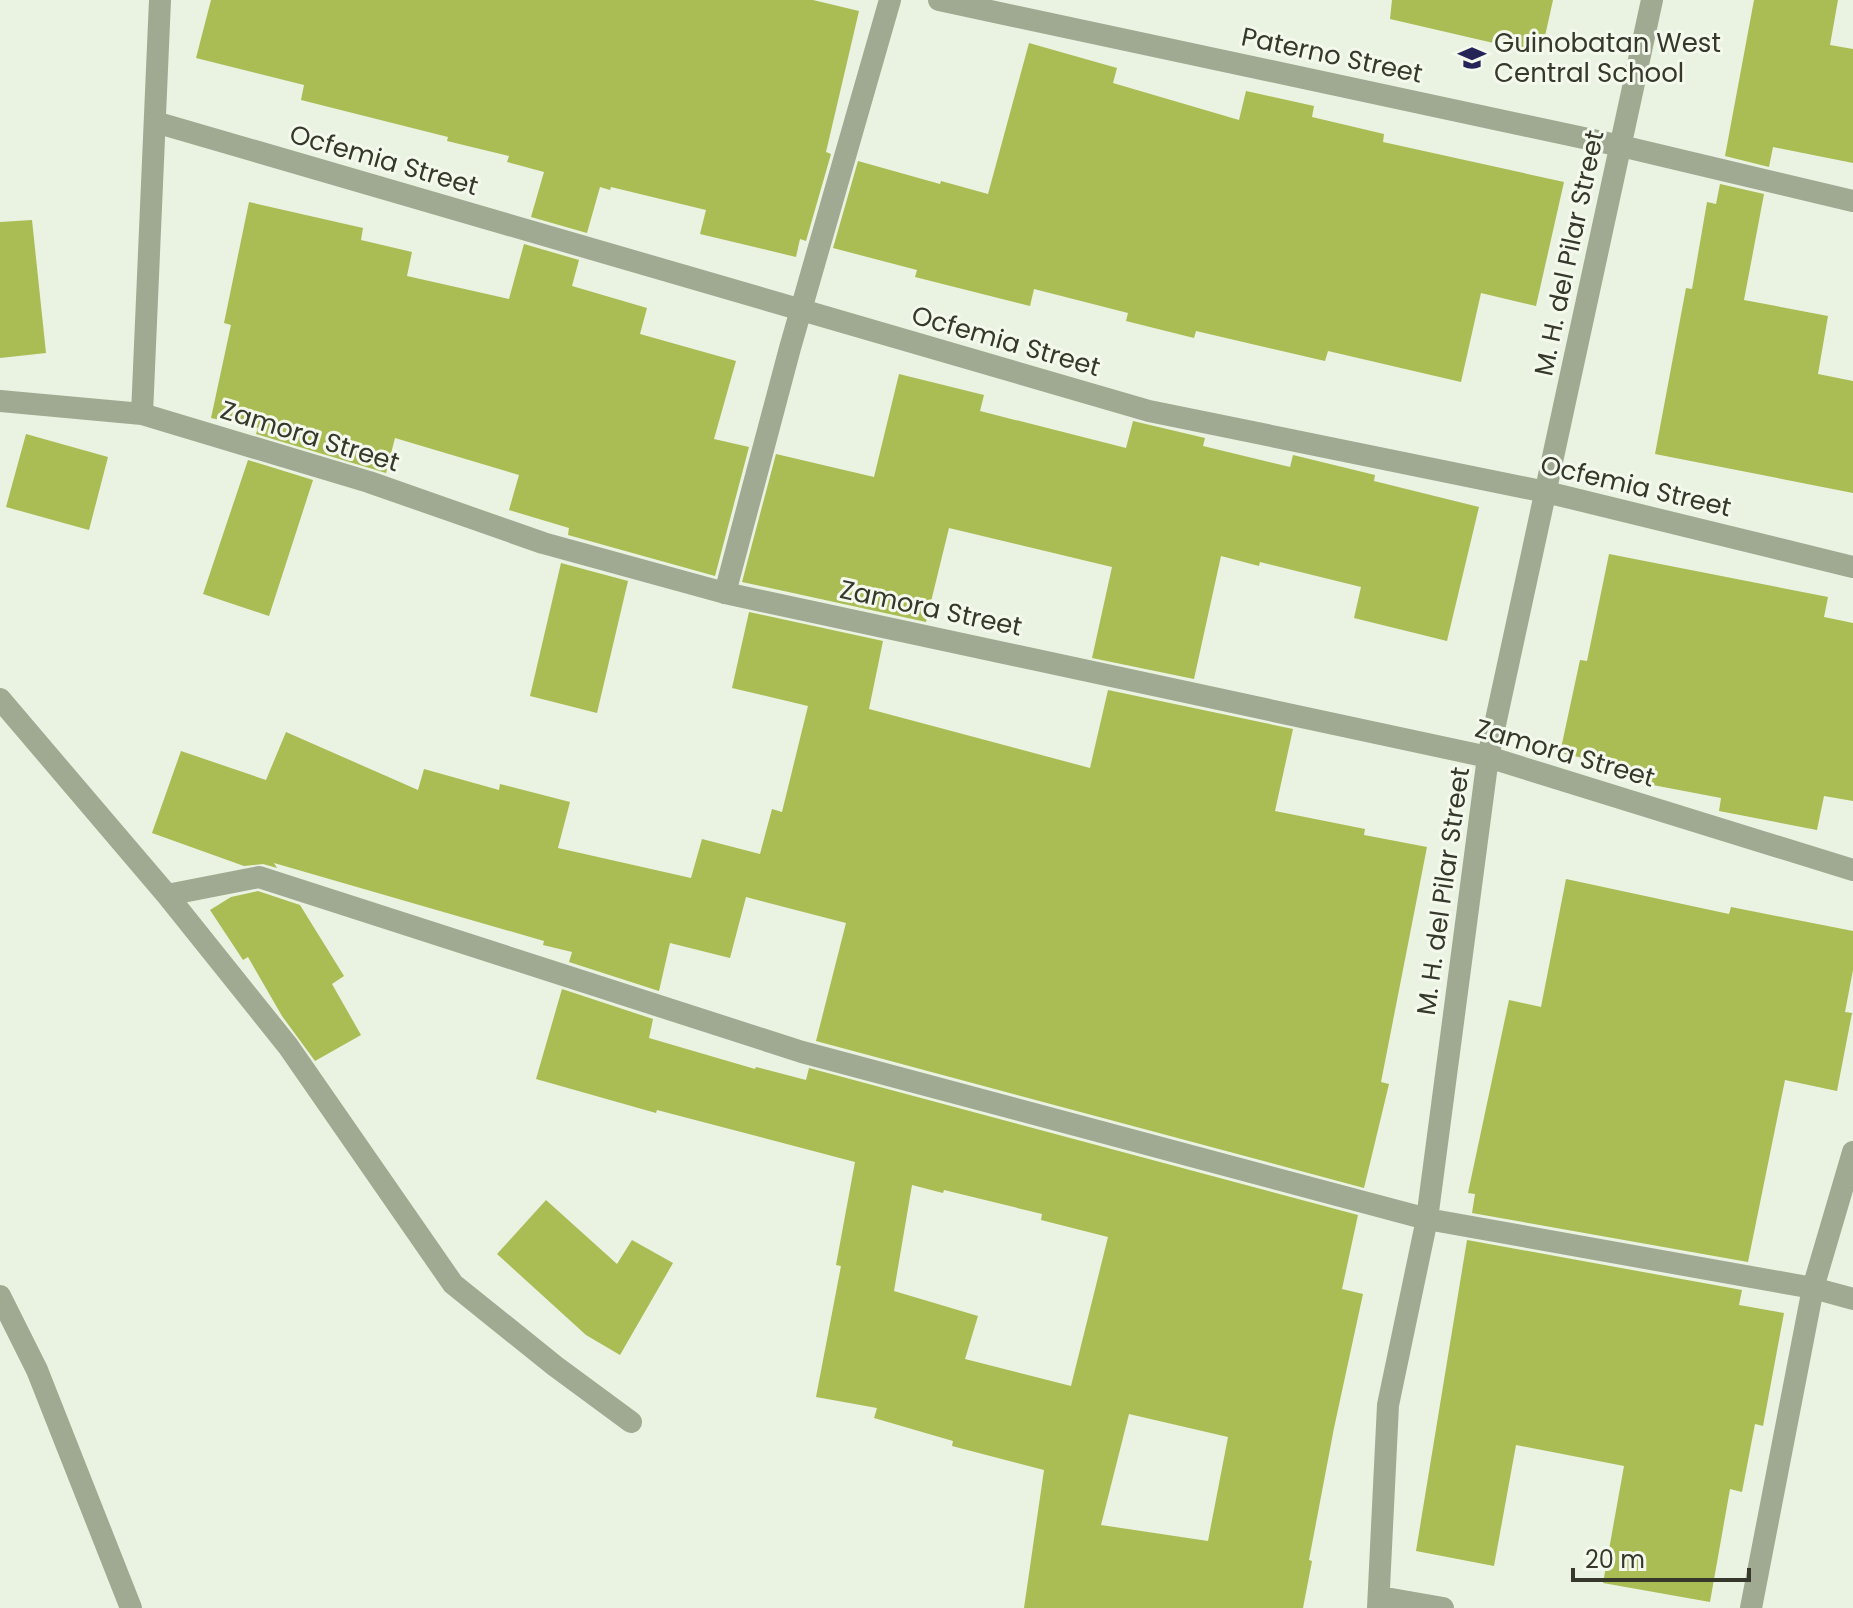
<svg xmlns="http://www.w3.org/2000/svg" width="1853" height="1608" viewBox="0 0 1853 1608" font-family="Poppins,sans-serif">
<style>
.building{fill:#aabc54;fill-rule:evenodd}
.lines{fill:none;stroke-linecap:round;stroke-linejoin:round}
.service{stroke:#a0a991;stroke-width:22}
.minor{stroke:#a0a991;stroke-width:22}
.labels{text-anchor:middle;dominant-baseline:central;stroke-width:6;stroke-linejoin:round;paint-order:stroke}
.poi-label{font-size:26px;fill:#35382b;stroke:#f4f9ed;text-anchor:start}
.street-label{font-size:26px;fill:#35382b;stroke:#f4f9ed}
</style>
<rect width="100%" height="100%" fill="#eaf2e1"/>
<path class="building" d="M 211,0 L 813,0 L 859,11 L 826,152 L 831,154 L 806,241 L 800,239 L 796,257 L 700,234 L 706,210 L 611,187 L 610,190 L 600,187 L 587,233 L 531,217 L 544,172 L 507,162 L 509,156 L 447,141 L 448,137 L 301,100 L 304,85 L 196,58 Z
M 1392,0 L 1553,0 L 1541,54 L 1390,19 Z
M 1754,0 L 1838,0 L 1830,45 L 1853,49 L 1853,163 L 1773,147 L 1769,167 L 1725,156 Z
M 1029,43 L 1117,68 L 1113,83 L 1239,120 L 1246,91 L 1314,106 L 1312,117 L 1384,134 L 1383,142 L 1564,182 L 1536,306 L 1481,293 L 1461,382 L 1328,351 L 1325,361 L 1196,331 L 1194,338 L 1126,321 L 1128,313 L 1034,289 L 1030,306 L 915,277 L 917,270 L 833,248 L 858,161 L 940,184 L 941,181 L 988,194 Z
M 1720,184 L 1764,194 L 1744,300 L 1828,316 L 1818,374 L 1853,381 L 1853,493 L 1655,454 L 1686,288 L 1692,289 L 1707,202 L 1716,204 Z
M 249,202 L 363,228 L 361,240 L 412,252 L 407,276 L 509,299 L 524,244 L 579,260 L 572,286 L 647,308 L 640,334 L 736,361 L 714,439 L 749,447 L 715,576 L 568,535 L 569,528 L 509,510 L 519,475 L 395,438 L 386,473 L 256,434 L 258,428 L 211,418 L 231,325 L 224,323 Z
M 32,220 L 46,353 L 0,358 L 0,222 Z
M 899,374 L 984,395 L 980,411 L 1126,448 L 1133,421 L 1205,438 L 1203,446 L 1290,467 L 1293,455 L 1375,475 L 1374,481 L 1479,507 L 1447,641 L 1354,618 L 1361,587 L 1260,562 L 1259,566 L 1221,556 L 1194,679 L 1092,658 L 1112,567 L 949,528 L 926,622 L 742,582 L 776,454 L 874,477 Z
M 26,434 L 108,457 L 89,530 L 6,507 Z
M 248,460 L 313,480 L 269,616 L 203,594 Z
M 1609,554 L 1828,597 L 1824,617 L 1853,623 L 1853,801 L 1824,796 L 1817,830 L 1719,811 L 1721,798 L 1637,782 L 1639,770 L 1560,753 L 1580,660 L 1587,661 Z
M 561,563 L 628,581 L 597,713 L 530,696 Z
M 749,612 L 883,641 L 869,709 L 1090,768 L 1108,690 L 1293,729 L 1275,811 L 1365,829 L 1364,835 L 1427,847 L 1381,1082 L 1389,1084 L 1364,1188 L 816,1041 L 846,923 L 746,897 L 730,958 L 670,943 L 659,991 L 569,962 L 572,952 L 543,945 L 544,941 L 274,863 L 277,868 L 263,864 L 244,866 L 152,833 L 181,751 L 266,780 L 286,732 L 418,790 L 424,769 L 499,790 L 500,784 L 570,802 L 558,848 L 691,878 L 702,839 L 760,854 L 772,809 L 782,812 L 808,706 L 732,688 Z
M 1566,879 L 1729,914 L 1731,907 L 1853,931 L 1853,970 L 1845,1012 L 1852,1013 L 1837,1091 L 1785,1080 L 1748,1262 L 1472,1213 L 1475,1194 L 1468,1193 L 1509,1000 L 1541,1007 Z
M 258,891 L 300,905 L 344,976 L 332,984 L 361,1035 L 315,1061 L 282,1016 L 248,957 L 243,960 L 210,910 L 231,897 Z
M 562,989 L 653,1019 L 649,1038 L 755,1069 L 756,1067 L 806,1080 L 809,1068 L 1358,1215 L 1342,1289 L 1363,1294 L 1334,1428 L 1309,1560 L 1312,1561 L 1303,1608 L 1024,1608 L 1044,1470 L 952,1446 L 953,1441 L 874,1418 L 877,1408 L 816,1397 L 841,1266 L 836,1265 L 855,1162 L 657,1110 L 656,1113 L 536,1079 ZM 912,1185 L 943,1193 L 944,1190 L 1042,1214 L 1041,1220 L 1108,1237 L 1071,1386 L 965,1359 L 978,1316 L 894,1291 ZM 1129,1414 L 1228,1437 L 1208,1541 L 1101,1525 Z
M 546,1200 L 617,1264 L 632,1240 L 673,1263 L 620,1355 L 586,1335 L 497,1254 Z
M 1467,1240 L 1742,1290 L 1739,1305 L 1784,1313 L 1763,1426 L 1755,1424 L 1742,1492 L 1730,1489 L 1710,1602 L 1603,1583 L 1624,1466 L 1516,1445 L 1494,1566 L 1416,1551 Z"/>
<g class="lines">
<path class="service" d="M 725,593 L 790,348 L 890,0"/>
<path class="minor" d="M 939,0 L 1621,146 L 1853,201
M 155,122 L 1149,411 L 1546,492 L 1853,567
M 0,401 L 142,414 L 369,482 L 543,543 L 725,593 L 1488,757 L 1853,870
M 142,414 L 160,0
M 0,699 L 167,895 L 288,1046 L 453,1284 L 555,1366 L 631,1422
M 167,895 L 259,877 L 802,1052 L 1427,1219 L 1813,1288 L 1853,1299
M 0,1296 L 37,1370 L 131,1608
M 1380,1597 L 1443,1608
M 1378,1608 L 1388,1405 L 1427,1219 L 1488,757 L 1652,0
M 1751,1608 L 1813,1288 L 1853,1152"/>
</g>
<defs>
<g id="school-bare" transform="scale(2.16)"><path d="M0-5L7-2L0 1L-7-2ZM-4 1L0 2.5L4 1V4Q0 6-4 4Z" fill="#242457" stroke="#f4f9ed" stroke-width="2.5" paint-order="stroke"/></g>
</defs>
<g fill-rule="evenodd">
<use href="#school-bare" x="1472" y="58"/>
</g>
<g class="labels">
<g class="poi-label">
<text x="1494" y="43">Guinobatan West<tspan x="1494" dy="30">Central School</tspan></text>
</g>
<g class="street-label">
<text transform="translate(1332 55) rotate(12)">Paterno Street</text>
<text transform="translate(384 160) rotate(16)">Ocfemia Street</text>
<text transform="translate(1569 253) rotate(-78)">M. H. del Pilar Street</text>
<text transform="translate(1006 341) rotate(16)">Ocfemia Street</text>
<text transform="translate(310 436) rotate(17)">Zamora Street</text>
<text transform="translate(1636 486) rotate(13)">Ocfemia Street</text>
<text transform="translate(931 608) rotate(12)">Zamora Street</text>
<text transform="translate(1565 753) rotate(16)">Zamora Street</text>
<text transform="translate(1443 891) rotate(-82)">M. H. del Pilar Street</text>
</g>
</g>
<path d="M1573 1568v12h176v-12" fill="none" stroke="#35382b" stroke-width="4"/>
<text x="1585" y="1568" font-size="24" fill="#35382b" stroke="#f4f9ed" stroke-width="6" paint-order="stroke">20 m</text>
</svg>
